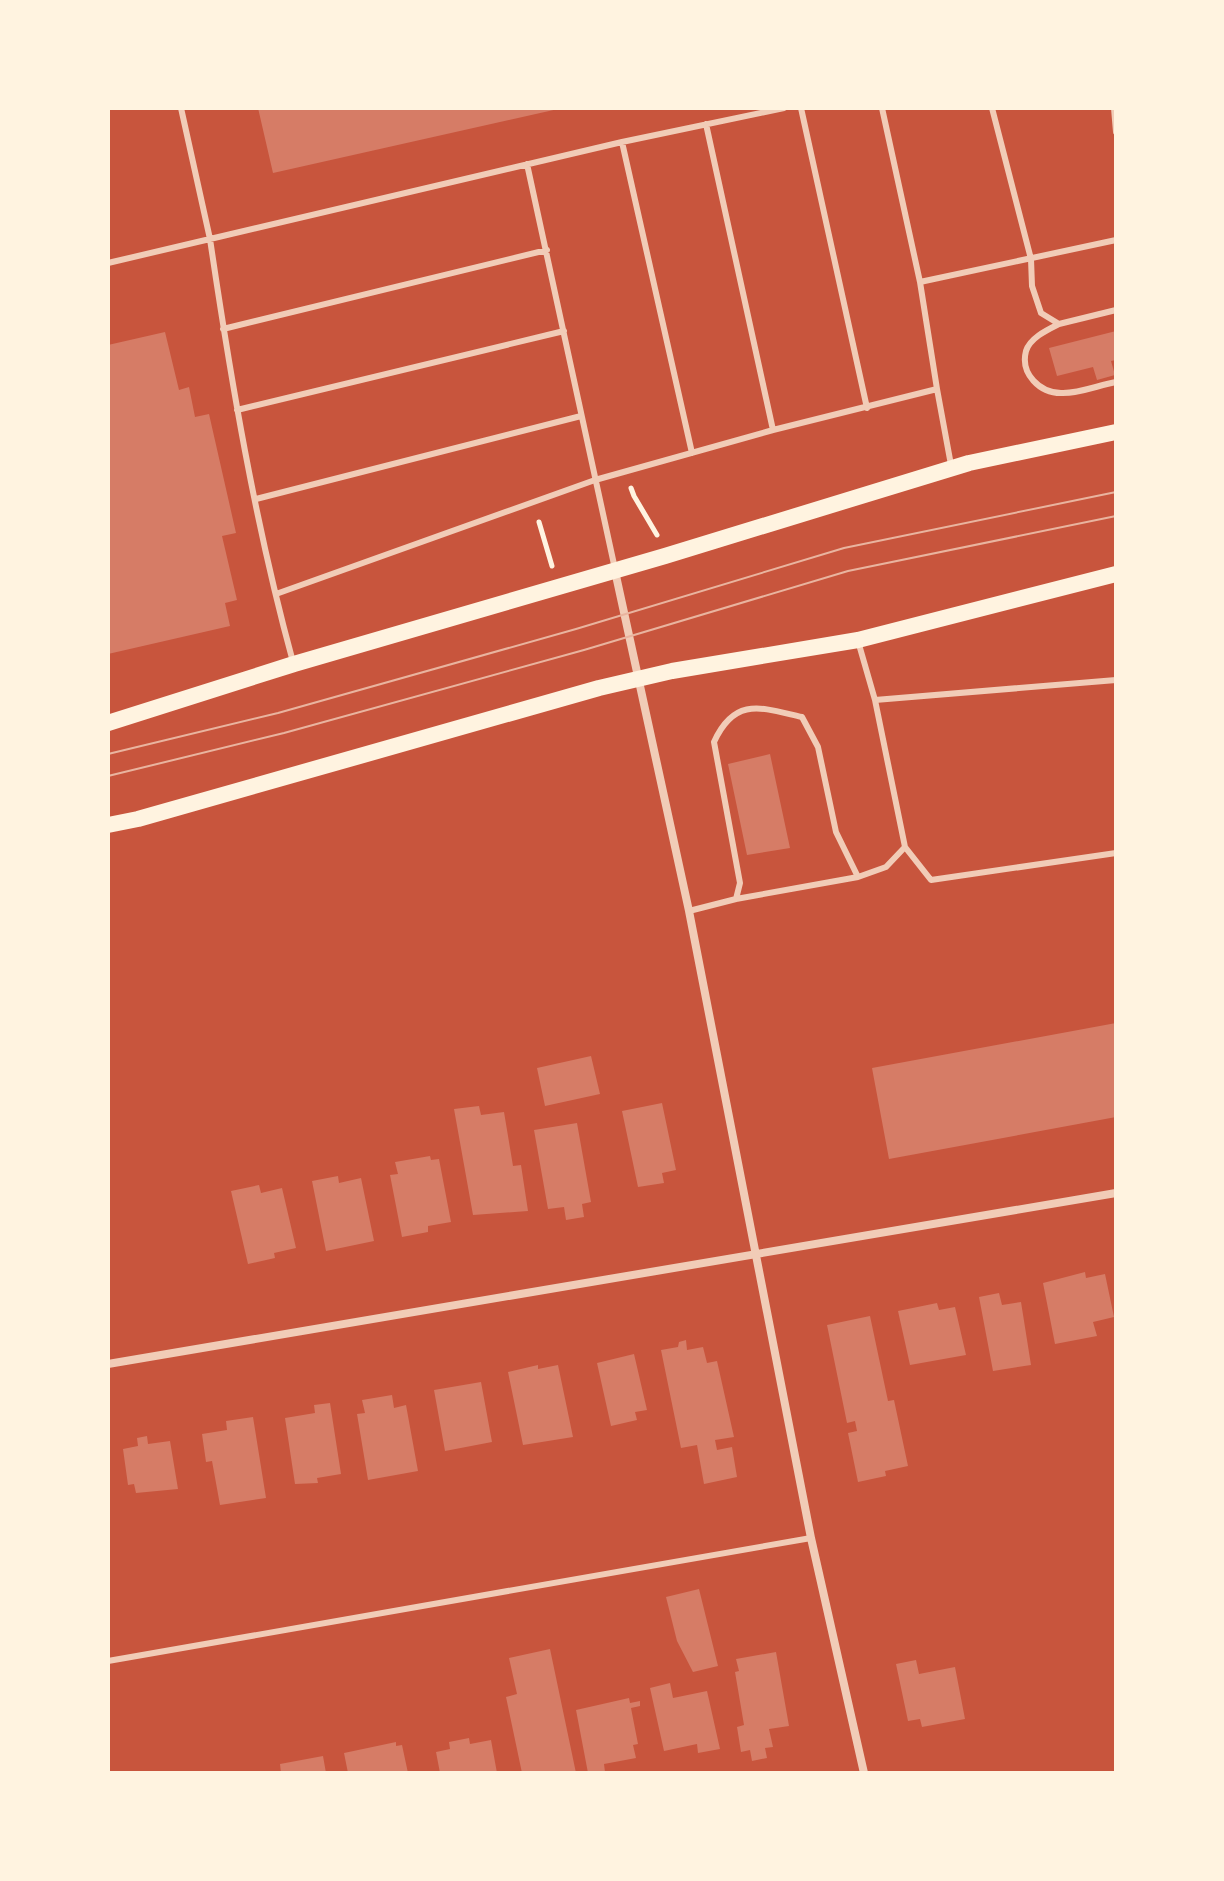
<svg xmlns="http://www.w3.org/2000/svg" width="1224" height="1881" viewBox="0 0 1224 1881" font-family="'Work Sans',sans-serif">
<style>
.building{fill:#d67c66}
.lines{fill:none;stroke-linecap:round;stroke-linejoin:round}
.path{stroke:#fff3e0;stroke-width:5}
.service{stroke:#f1ccb7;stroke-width:6}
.minor{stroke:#f1ccb7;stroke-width:8}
.secondary{stroke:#fff3e0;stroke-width:16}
.tram{stroke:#e9b49f;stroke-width:2}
</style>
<rect width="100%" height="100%" fill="#c8553d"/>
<path class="building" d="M 258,108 L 558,108 L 558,109 L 273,173 Z
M 1116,331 L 1116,360 L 1111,361 L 1115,375 L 1097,380 L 1093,367 L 1057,376 L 1049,348 Z
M 165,332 L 179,390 L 189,387 L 195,417 L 209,414 L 236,533 L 222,536 L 237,600 L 225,603 L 230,626 L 108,654 L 108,345 Z
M 770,754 L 790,848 L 747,855 L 728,764 Z
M 1116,1023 L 1116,1117 L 889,1159 L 872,1068 Z
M 591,1056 L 600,1094 L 545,1106 L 537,1068 Z
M 662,1103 L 676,1170 L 662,1173 L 664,1183 L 638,1187 L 622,1111 Z
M 479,1106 L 481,1115 L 504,1112 L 513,1166 L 521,1165 L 528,1211 L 473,1215 L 454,1109 Z
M 577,1123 L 591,1202 L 582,1204 L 584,1217 L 566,1220 L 564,1207 L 548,1209 L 534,1130 Z
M 430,1156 L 431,1160 L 439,1159 L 451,1222 L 428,1226 L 428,1232 L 402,1237 L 390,1175 L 398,1174 L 395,1162 Z
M 338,1176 L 339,1183 L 361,1178 L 374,1241 L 326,1251 L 312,1181 Z
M 259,1185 L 261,1193 L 282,1188 L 296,1248 L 274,1253 L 275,1258 L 248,1264 L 231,1191 Z
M 1085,1272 L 1086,1278 L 1105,1274 L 1114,1317 L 1093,1322 L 1097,1336 L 1055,1344 L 1043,1283 Z
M 999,1293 L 1002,1305 L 1021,1302 L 1031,1365 L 993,1371 L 979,1297 Z
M 937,1303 L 939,1310 L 955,1307 L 966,1355 L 910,1365 L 898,1311 Z
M 870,1316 L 888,1401 L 894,1400 L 908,1466 L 885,1471 L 886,1476 L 858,1482 L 848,1433 L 857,1431 L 855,1421 L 847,1423 L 827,1325 Z
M 686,1340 L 687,1350 L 703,1347 L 707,1363 L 717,1361 L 734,1437 L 715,1440 L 717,1450 L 732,1447 L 737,1477 L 704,1484 L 697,1445 L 681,1448 L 661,1350 L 678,1347 L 679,1342 Z
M 634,1354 L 647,1410 L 635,1412 L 637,1420 L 611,1426 L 597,1363 Z
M 538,1365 L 538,1369 L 558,1365 L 573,1437 L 523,1445 L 508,1372 Z
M 481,1382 L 492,1442 L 445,1451 L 434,1390 Z
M 392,1395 L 394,1408 L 406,1405 L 418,1471 L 368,1480 L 357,1414 L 365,1413 L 362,1400 Z
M 330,1403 L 341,1474 L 317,1478 L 318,1483 L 295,1484 L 285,1418 L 315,1413 L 314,1405 Z
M 253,1417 L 266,1498 L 220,1505 L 212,1461 L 206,1462 L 202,1434 L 227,1430 L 226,1421 Z
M 147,1436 L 148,1444 L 170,1441 L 178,1489 L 136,1493 L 134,1484 L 128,1485 L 123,1449 L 138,1446 L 137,1438 Z
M 699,1589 L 718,1666 L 693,1672 L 677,1641 L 666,1597 Z
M 550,1649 L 576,1773 L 522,1773 L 506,1697 L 517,1694 L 509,1658 Z
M 776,1652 L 789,1726 L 769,1729 L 773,1747 L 765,1748 L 767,1758 L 752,1761 L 750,1750 L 741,1752 L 737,1727 L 744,1725 L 735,1672 L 739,1671 L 736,1659 Z
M 916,1660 L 919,1674 L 955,1667 L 965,1719 L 922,1727 L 920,1719 L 908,1721 L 896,1664 Z
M 670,1683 L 673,1698 L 707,1691 L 720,1749 L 698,1753 L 697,1744 L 664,1751 L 650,1688 Z
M 629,1698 L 630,1703 L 640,1701 L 640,1706 L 631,1708 L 638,1744 L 633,1745 L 636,1758 L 604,1764 L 605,1772 L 588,1773 L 576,1710 Z
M 469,1738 L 470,1744 L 491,1740 L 497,1773 L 440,1773 L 436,1752 L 450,1749 L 449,1742 Z
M 396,1742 L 396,1746 L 402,1745 L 408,1773 L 348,1773 L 344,1753 Z
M 323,1756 L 326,1773 L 281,1773 L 280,1764 Z"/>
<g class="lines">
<path class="path" d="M 631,488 L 634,496 L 657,535
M 539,522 L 552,566"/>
<path class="service" d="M 801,108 L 867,408
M 882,108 L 920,282
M 992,108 L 1031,259 L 1032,286 L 1041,313 L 1059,324 L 1116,310
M 1114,108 L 1116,132
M 706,124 L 773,430
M 622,142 L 692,453
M 527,164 L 615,569
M 108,263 L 210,239 L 181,108
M 1059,324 C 1047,330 1030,338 1026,351 C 1020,374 1040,393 1061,393 C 1078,394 1099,385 1116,382
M 223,329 L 547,250
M 937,389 L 951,465
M 237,410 L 564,331
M 256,499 L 581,416
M 276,594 L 595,480 L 773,430 L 937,389 L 920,282 L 1116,240
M 293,662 C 255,523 231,381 210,239 L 622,142 L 784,108
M 875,700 L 1116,680
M 905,847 L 931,880 L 1116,853
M 736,899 L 740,883 L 714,742 C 735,696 762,708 802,717 L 818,747 L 836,832 L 858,877 L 886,867 L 905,847 L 875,700 L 858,641
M 689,911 L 736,899 L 858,877
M 108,1661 L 811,1538"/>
<path class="minor" d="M 615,571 L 689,911 L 811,1538 L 864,1773
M 108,1364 L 1116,1193"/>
<path class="secondary" d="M 108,723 L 294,664 L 665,556 L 969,463 L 1116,432
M 108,825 L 138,819 L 599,688 L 672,671 L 858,640 L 1116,574"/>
<path class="tram" d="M 108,754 L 278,713 L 576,629 L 844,548 L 1116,492
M 108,776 L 284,733 L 584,650 L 848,571 L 1116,516"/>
</g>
<rect width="1224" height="1881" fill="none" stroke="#fff3e0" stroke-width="220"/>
</svg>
